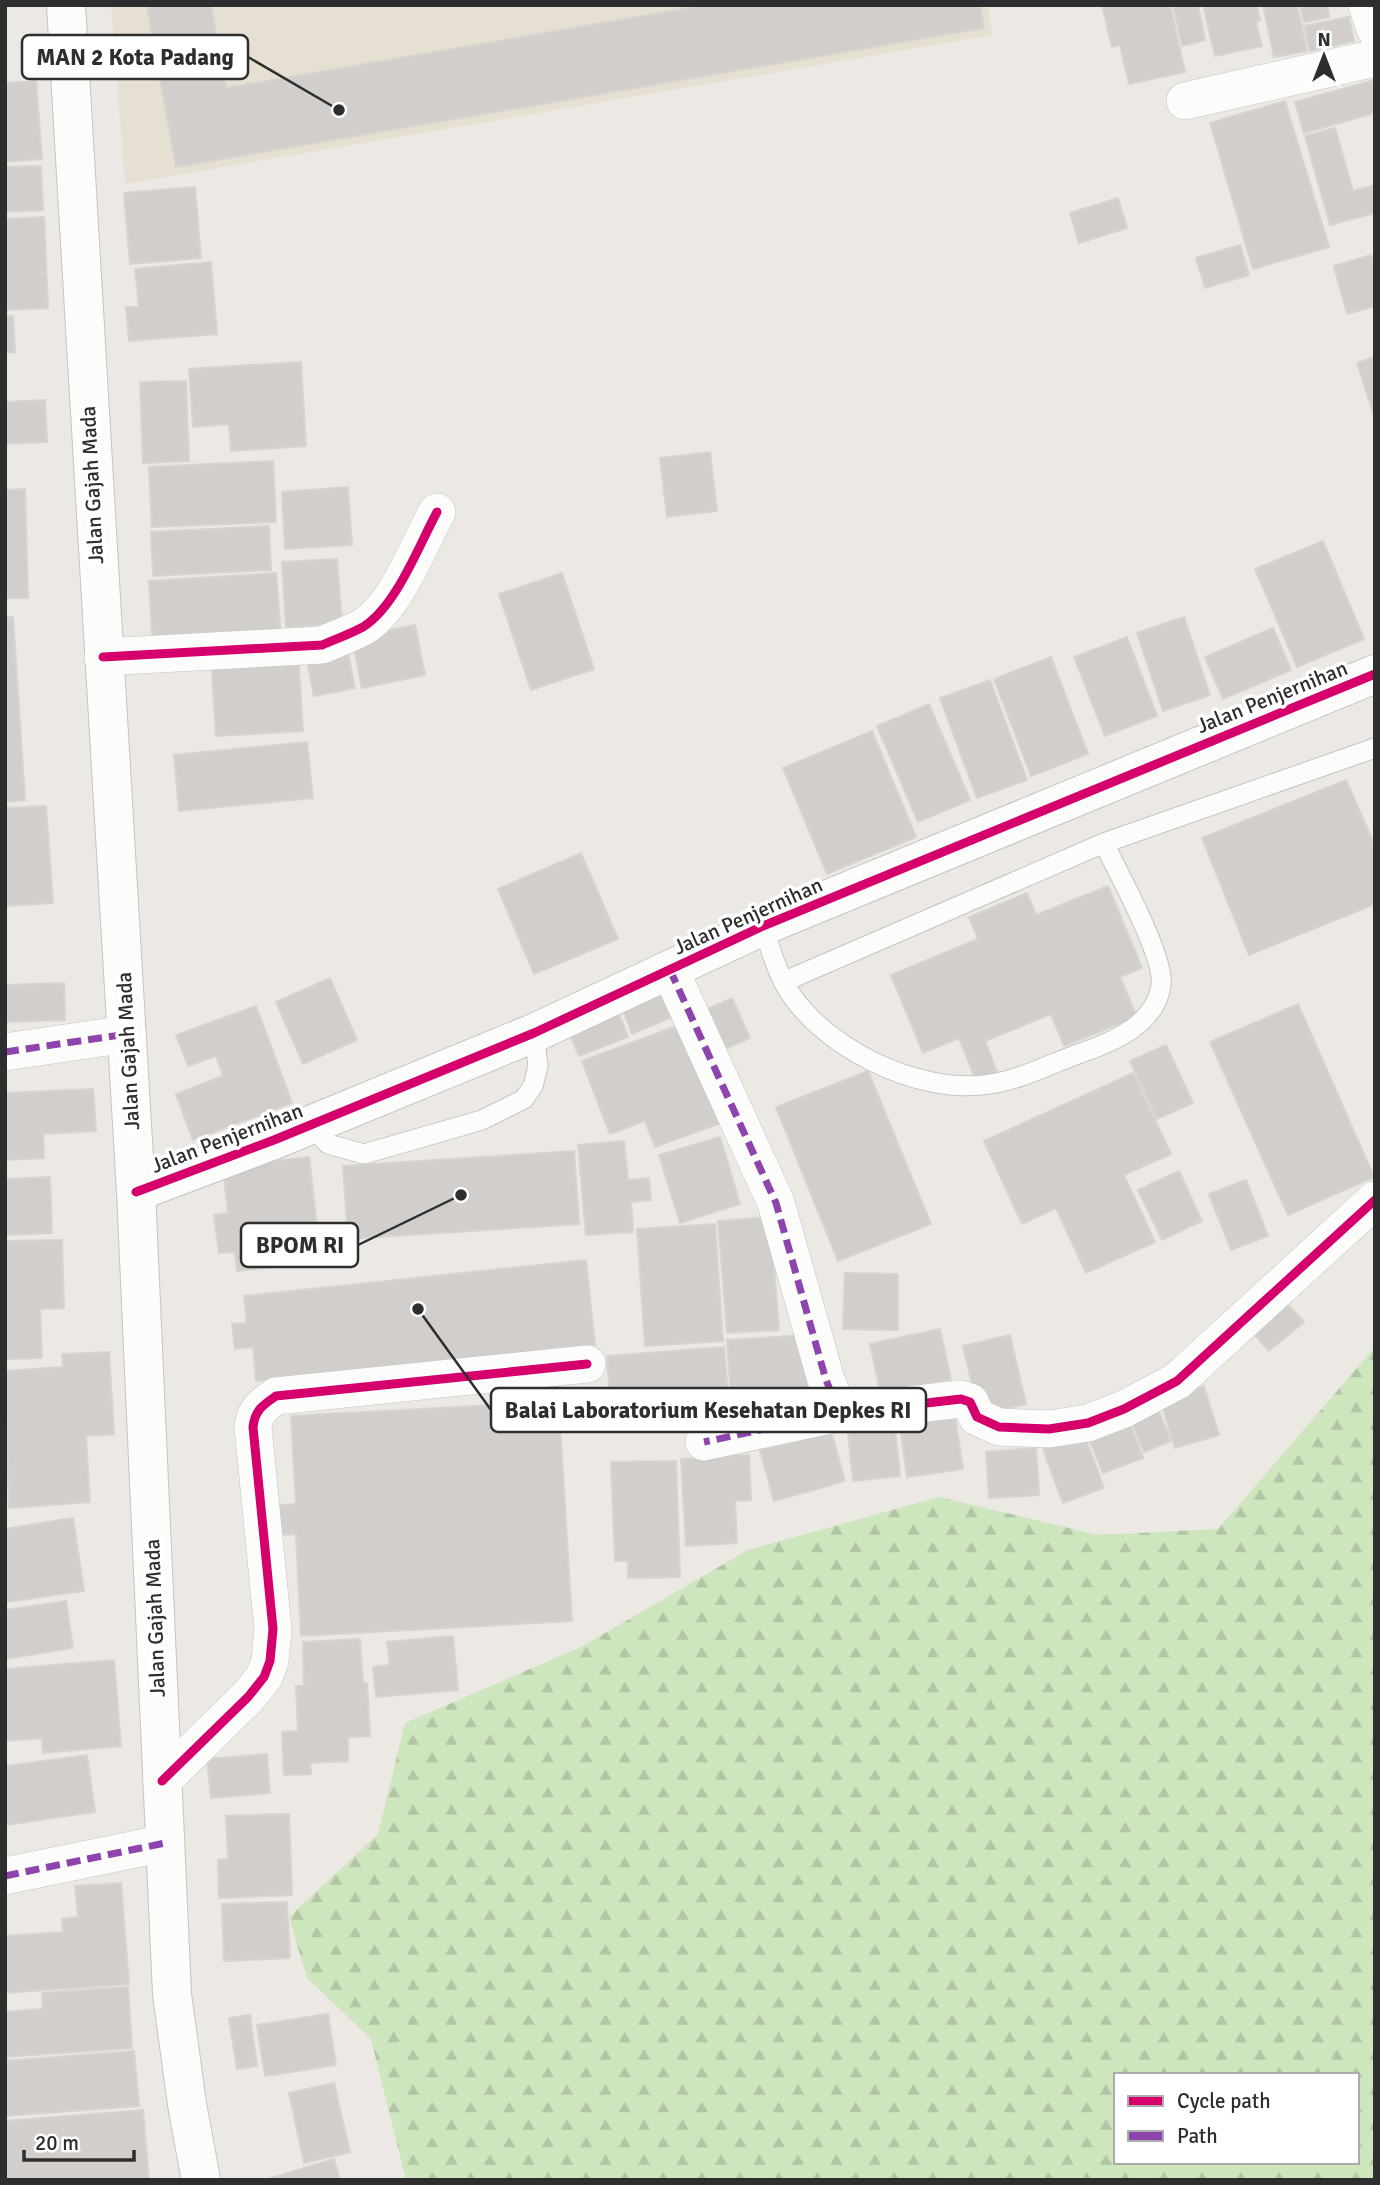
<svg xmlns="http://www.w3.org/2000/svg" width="1380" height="2185" viewBox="0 0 1380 2185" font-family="Signika,sans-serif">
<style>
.education{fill:#e6e0d3}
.forest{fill:url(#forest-firs);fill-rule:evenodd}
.building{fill:#d1cecb;stroke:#d7d4d0;stroke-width:2}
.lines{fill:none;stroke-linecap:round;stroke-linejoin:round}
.lane-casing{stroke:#c5c4c5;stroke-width:21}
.street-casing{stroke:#c5c4c5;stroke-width:38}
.secondary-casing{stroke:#c5c4c5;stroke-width:40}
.lane{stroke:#fcfcfb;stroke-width:19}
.street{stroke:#fcfcfb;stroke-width:37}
.secondary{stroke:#fcfcfb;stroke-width:38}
.quiet{stroke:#8e44ad;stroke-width:7;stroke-dasharray:14 7;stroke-linecap:butt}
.cycleway-casing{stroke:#fff;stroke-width:13}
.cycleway{stroke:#d6006c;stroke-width:9}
.labels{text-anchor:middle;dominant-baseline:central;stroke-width:7;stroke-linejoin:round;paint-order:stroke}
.street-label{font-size:21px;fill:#2e2e2e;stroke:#fff}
.leader{fill:none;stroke:#2e2e2e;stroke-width:2.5}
.callout-dot{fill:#2e2e2e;stroke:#fff;stroke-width:2.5}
.callout{fill:#fff;stroke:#2e2e2e;stroke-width:2.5}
.callout-label{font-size:23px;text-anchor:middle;font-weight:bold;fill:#2e2e2e}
</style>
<defs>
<pattern id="forest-firs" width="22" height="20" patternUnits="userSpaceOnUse" patternTransform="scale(1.75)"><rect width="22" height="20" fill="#cee6be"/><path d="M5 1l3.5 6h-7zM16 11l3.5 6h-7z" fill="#b1c6a4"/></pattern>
</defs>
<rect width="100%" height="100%" fill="#ece8e4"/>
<path class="education" d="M 111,5 L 988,5 L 993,35 L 125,184 Z"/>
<path class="forest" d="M 1375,1347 L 1375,2180 L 406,2180 L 371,2039 L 307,1978 L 289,1917 L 378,1834 L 405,1723 L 581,1647 L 748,1550 L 939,1497 L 1099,1535 L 1218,1529 ZM 1116,2075 L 1357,2075 L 1357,2162 L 1116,2162 Z"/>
<path class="building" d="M 147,5 L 211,5 L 226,88 L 706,5 L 980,5 L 984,28 L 176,167 Z
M 1102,5 L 1170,5 L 1185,72 L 1129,84 L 1120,45 L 1112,47 Z
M 1173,5 L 1198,5 L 1205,40 L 1182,46 Z
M 1203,5 L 1257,5 L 1260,20 L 1256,22 L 1262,46 L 1215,56 Z
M 1263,5 L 1297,5 L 1307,51 L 1274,57 Z
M 1300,5 L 1327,5 L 1329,17 L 1304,22 Z
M 1349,17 L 1354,41 L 1310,51 L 1304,26 Z
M 1374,80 L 1375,113 L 1304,133 L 1295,102 Z
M 36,81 L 42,159 L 5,162 L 5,83 Z
M 1285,101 L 1329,247 L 1253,269 L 1210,123 Z
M 1335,128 L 1353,191 L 1375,185 L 1375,213 L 1330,225 L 1305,136 Z
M 41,166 L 43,210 L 5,212 L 5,167 Z
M 195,187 L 201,258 L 130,264 L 124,193 Z
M 1118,198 L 1127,228 L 1079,243 L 1070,213 Z
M 44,217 L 48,308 L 5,310 L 5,219 Z
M 1240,245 L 1249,275 L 1205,288 L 1196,258 Z
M 1371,255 L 1375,270 L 1375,306 L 1347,314 L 1334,266 Z
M 211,262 L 217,334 L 129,341 L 126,307 L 139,307 L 135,269 Z
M 5,316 L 13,316 L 15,352 L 5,353 Z
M 1375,357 L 1375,415 L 1374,416 L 1357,363 Z
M 301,362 L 306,446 L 231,451 L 229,424 L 193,427 L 189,369 Z
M 186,381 L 189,461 L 143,463 L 140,382 Z
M 45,400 L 47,442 L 5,444 L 5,402 Z
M 710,452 L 717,511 L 667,517 L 660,458 Z
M 273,461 L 276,522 L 152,527 L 149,467 Z
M 348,487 L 352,545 L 285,549 L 282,492 Z
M 25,489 L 28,598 L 5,598 L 5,490 Z
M 269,526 L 271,570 L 153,576 L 151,532 Z
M 1323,541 L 1364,639 L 1297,667 L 1255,569 Z
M 337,559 L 342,624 L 286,627 L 282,562 Z
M 276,573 L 281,638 L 153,646 L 149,581 Z
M 562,573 L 594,669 L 531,690 L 499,594 Z
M 5,617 L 13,617 L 25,800 L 5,802 Z
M 1184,617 L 1210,695 L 1163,711 L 1137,633 Z
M 415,625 L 425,675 L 362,688 L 352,638 Z
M 1273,628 L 1291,670 L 1223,699 L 1205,657 Z
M 1127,637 L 1157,716 L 1105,736 L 1074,657 Z
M 347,649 L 355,688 L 314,696 L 306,657 Z
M 298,652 L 303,731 L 216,736 L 211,657 Z
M 1051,657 L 1088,754 L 1031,776 L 994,679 Z
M 990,680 L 1027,780 L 977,798 L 940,698 Z
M 929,704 L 970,800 L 918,822 L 877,726 Z
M 872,731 L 916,837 L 827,874 L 783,768 Z
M 307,742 L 313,798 L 179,811 L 174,755 Z
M 1346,780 L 1375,846 L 1375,904 L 1249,955 L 1202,838 Z
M 46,806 L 53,903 L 5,906 L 5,808 Z
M 581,853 L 618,939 L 534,974 L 498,889 Z
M 1108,886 L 1142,968 L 1120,977 L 1137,1017 L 1064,1046 L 1051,1014 L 985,1041 L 998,1074 L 977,1083 L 959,1038 L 923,1053 L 891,975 L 978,939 L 969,917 L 1027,893 L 1036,915 Z
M 330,978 L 357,1040 L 303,1064 L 276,1002 Z
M 64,983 L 65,1020 L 5,1022 L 5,985 Z
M 663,983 L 677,1015 L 632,1034 L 619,1000 Z
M 732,998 L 750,1038 L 718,1052 L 701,1012 Z
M 1298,1004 L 1374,1177 L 1288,1215 L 1210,1042 Z
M 256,1006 L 292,1103 L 193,1140 L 176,1094 L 223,1076 L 216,1056 L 188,1066 L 176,1035 Z
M 617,1008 L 628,1037 L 579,1056 L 567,1028 Z
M 682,1024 L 721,1123 L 655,1147 L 645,1121 L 610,1134 L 582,1061 Z
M 1166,1045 L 1193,1103 L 1157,1119 L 1130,1061 Z
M 868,1071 L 931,1224 L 838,1261 L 776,1107 Z
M 1133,1073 L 1171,1154 L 1124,1175 L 1155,1242 L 1086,1273 L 1056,1208 L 1022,1224 L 984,1141 Z
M 93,1089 L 96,1131 L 43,1134 L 44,1158 L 5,1160 L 5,1093 Z
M 720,1137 L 740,1204 L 680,1223 L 659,1155 Z
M 624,1141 L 628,1180 L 649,1178 L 651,1200 L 631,1202 L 633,1232 L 586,1235 L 578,1145 Z
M 574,1151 L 579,1224 L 348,1239 L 343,1166 Z
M 309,1157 L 321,1261 L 237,1271 L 235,1252 L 219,1253 L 214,1215 L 228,1213 L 223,1167 Z
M 1179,1171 L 1202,1221 L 1162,1240 L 1138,1190 Z
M 50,1177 L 52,1233 L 5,1235 L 6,1179 Z
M 1246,1180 L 1268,1236 L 1231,1250 L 1209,1194 Z
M 770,1217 L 779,1330 L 727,1333 L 718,1221 Z
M 715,1224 L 723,1341 L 645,1346 L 637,1229 Z
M 62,1240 L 64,1308 L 40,1309 L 42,1358 L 5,1359 L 5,1241 Z
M 586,1260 L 595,1345 L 256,1381 L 253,1347 L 235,1349 L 232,1324 L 247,1323 L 244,1296 Z
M 845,1273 L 898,1274 L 898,1330 L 843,1329 Z
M 1282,1298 L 1304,1322 L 1269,1351 L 1248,1327 Z
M 940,1329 L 951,1380 L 881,1395 L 870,1344 Z
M 807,1335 L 812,1404 L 732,1410 L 727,1340 Z
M 1010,1335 L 1026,1404 L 979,1414 L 963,1346 Z
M 724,1347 L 730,1418 L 612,1427 L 607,1356 Z
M 109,1352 L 114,1434 L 86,1436 L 90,1502 L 9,1508 L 5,1371 L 63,1367 L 62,1354 Z
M 557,1375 L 572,1621 L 301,1636 L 296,1534 L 267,1536 L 265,1506 L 296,1504 L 291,1416 L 495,1405 L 493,1378 Z
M 1204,1386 L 1219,1435 L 1175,1448 L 1160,1399 Z
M 1155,1402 L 1171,1441 L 1144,1452 L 1128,1413 Z
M 954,1410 L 963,1469 L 907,1477 L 899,1418 Z
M 1126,1413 L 1143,1458 L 1103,1473 L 1085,1429 Z
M 894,1419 L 900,1476 L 853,1481 L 847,1424 Z
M 831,1431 L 845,1481 L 774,1501 L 760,1450 Z
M 1084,1434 L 1104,1488 L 1063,1503 L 1043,1449 Z
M 1036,1448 L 1039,1495 L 989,1498 L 986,1452 Z
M 749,1455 L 751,1500 L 735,1501 L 737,1543 L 686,1546 L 681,1459 Z
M 676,1461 L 680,1577 L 628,1578 L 628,1561 L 615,1561 L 611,1462 Z
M 73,1518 L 84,1591 L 5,1602 L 5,1529 Z
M 66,1601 L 73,1648 L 5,1659 L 5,1610 Z
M 453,1636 L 458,1690 L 376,1697 L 373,1667 L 390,1665 L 387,1642 Z
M 360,1639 L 363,1683 L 367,1683 L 370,1736 L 348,1737 L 348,1761 L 310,1763 L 311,1774 L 284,1775 L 282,1732 L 298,1731 L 296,1686 L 304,1686 L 303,1642 Z
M 114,1660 L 121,1746 L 43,1753 L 42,1738 L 5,1741 L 5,1669 Z
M 267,1754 L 270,1793 L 211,1798 L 207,1759 Z
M 87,1755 L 95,1812 L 5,1825 L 5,1766 Z
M 289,1814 L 292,1895 L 219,1898 L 218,1860 L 228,1859 L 226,1816 Z
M 121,1883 L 129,1984 L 5,1993 L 5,1936 L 63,1932 L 62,1919 L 78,1917 L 75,1886 Z
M 287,1902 L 290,1958 L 224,1961 L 222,1904 Z
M 128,1987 L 132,2048 L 5,2057 L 5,2012 L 43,2009 L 42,1993 Z
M 328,2014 L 336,2065 L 265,2076 L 257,2025 Z
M 250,2015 L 257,2066 L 237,2069 L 229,2018 Z
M 134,2051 L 139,2106 L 5,2116 L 5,2061 Z
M 334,2083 L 350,2152 L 304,2163 L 289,2093 Z
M 143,2110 L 149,2180 L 5,2180 L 5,2121 Z
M 334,2159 L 340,2180 L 264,2180 Z"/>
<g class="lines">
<g class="lane-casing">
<path id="lane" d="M 763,926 C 769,944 774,964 783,981 C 816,1046 919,1096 990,1084 C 1020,1080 1052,1063 1081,1053 C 1113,1042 1156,1024 1161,985 C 1165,957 1118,873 1104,843
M 783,982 L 1104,843 L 1375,748
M 310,1125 L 328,1144 L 364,1154 L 482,1120 L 524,1099 L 533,1086 L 538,1066 L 534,1033"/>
</g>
<g class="street-casing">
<path id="street" d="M 1367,5 L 1375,29
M 1185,101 L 1375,58
M 103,657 L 322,645 C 336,639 350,634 363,627 C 396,607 419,545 437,512
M 670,970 L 776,1203 L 826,1380 L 840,1413 L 704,1442
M 5,1052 L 127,1034
M 840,1413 L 961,1399 L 970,1402 L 977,1417 L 999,1427 L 1049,1429 L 1088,1423 L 1124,1409 L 1177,1381 L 1375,1200
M 162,1781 L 248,1697 L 264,1677 L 270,1661 L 273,1629 L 253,1427 C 255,1410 263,1405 276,1396 L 587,1364
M 5,1876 L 165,1843"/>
</g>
<g class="secondary-casing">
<path id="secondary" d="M 66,5 L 136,1192 L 172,1994 L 187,2104 L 201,2180
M 136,1192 L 274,1140 L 534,1033 L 763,926 L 1375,674"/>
</g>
<use href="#lane" class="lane"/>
<use href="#street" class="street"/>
<use href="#secondary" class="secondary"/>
<path class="quiet" d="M 670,970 L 776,1203 L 826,1380 L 840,1413 L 704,1442
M 5,1052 L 127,1034
M 5,1876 L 165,1843"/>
<g class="cycleway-casing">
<path id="cycleway" d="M 103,657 L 322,645 C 336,639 350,634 363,627 C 396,607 419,545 437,512
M 136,1192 L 274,1140 L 534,1033 L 763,926 L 1375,674
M 840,1413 L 961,1399 L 970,1402 L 977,1417 L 999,1427 L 1049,1429 L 1088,1423 L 1124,1409 L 1177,1381 L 1375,1200
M 162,1781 L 248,1697 L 264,1677 L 270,1661 L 273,1629 L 253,1427 C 255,1410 263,1405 276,1396 L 587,1364"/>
</g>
<use href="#cycleway" class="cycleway"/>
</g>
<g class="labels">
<g class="street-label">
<text transform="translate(92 485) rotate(-93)">Jalan Gajah Mada</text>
<text transform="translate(1272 697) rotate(-22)">Jalan Penjernihan</text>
<text transform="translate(748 916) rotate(-24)">Jalan Penjernihan</text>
<text transform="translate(128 1051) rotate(-93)">Jalan Gajah Mada</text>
<text transform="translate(227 1138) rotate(-21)">Jalan Penjernihan</text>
<text transform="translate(155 1618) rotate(-92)">Jalan Gajah Mada</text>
</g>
</g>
<path class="leader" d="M339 110L248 57M461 1195L358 1245M418 1309L491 1410"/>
<g class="callout-dot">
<circle cx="339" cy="110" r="7"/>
<circle cx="461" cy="1195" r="7"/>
<circle cx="418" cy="1309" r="7"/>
</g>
<g class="callout">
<rect x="22" y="35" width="226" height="44" rx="7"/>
<rect x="241" y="1223" width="117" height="44" rx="7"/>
<rect x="491" y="1388" width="435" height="44" rx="7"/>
</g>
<g class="callout-label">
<text x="135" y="65">MAN 2 Kota Padang</text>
<text x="300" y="1253">BPOM RI</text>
<text x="708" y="1418">Balai Laboratorium Kesehatan Depkes RI</text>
</g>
<rect width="1380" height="2185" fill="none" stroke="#2e2e2e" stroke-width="14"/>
<rect x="1114" y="2073" width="245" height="91" fill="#ffffff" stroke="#ababab" stroke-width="2"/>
<rect x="1128" y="2096" width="35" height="10" fill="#d6006c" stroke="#ababab" stroke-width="2"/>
<text x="1177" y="2108" font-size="21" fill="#2e2e2e">Cycle path</text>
<rect x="1128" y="2131" width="35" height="10" fill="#8e44ad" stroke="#ababab" stroke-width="2"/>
<text x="1177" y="2143" font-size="21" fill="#2e2e2e">Path</text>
<g transform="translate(1324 56)" stroke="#ffffff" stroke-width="5" paint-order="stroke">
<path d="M0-5L12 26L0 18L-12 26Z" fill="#2e2e2e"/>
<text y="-10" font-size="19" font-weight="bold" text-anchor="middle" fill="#2e2e2e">N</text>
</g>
<path d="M24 2150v10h110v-10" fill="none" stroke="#2e2e2e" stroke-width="3.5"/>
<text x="35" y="2150" font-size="21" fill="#2e2e2e" stroke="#ffffff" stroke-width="5" paint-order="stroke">20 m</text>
</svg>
